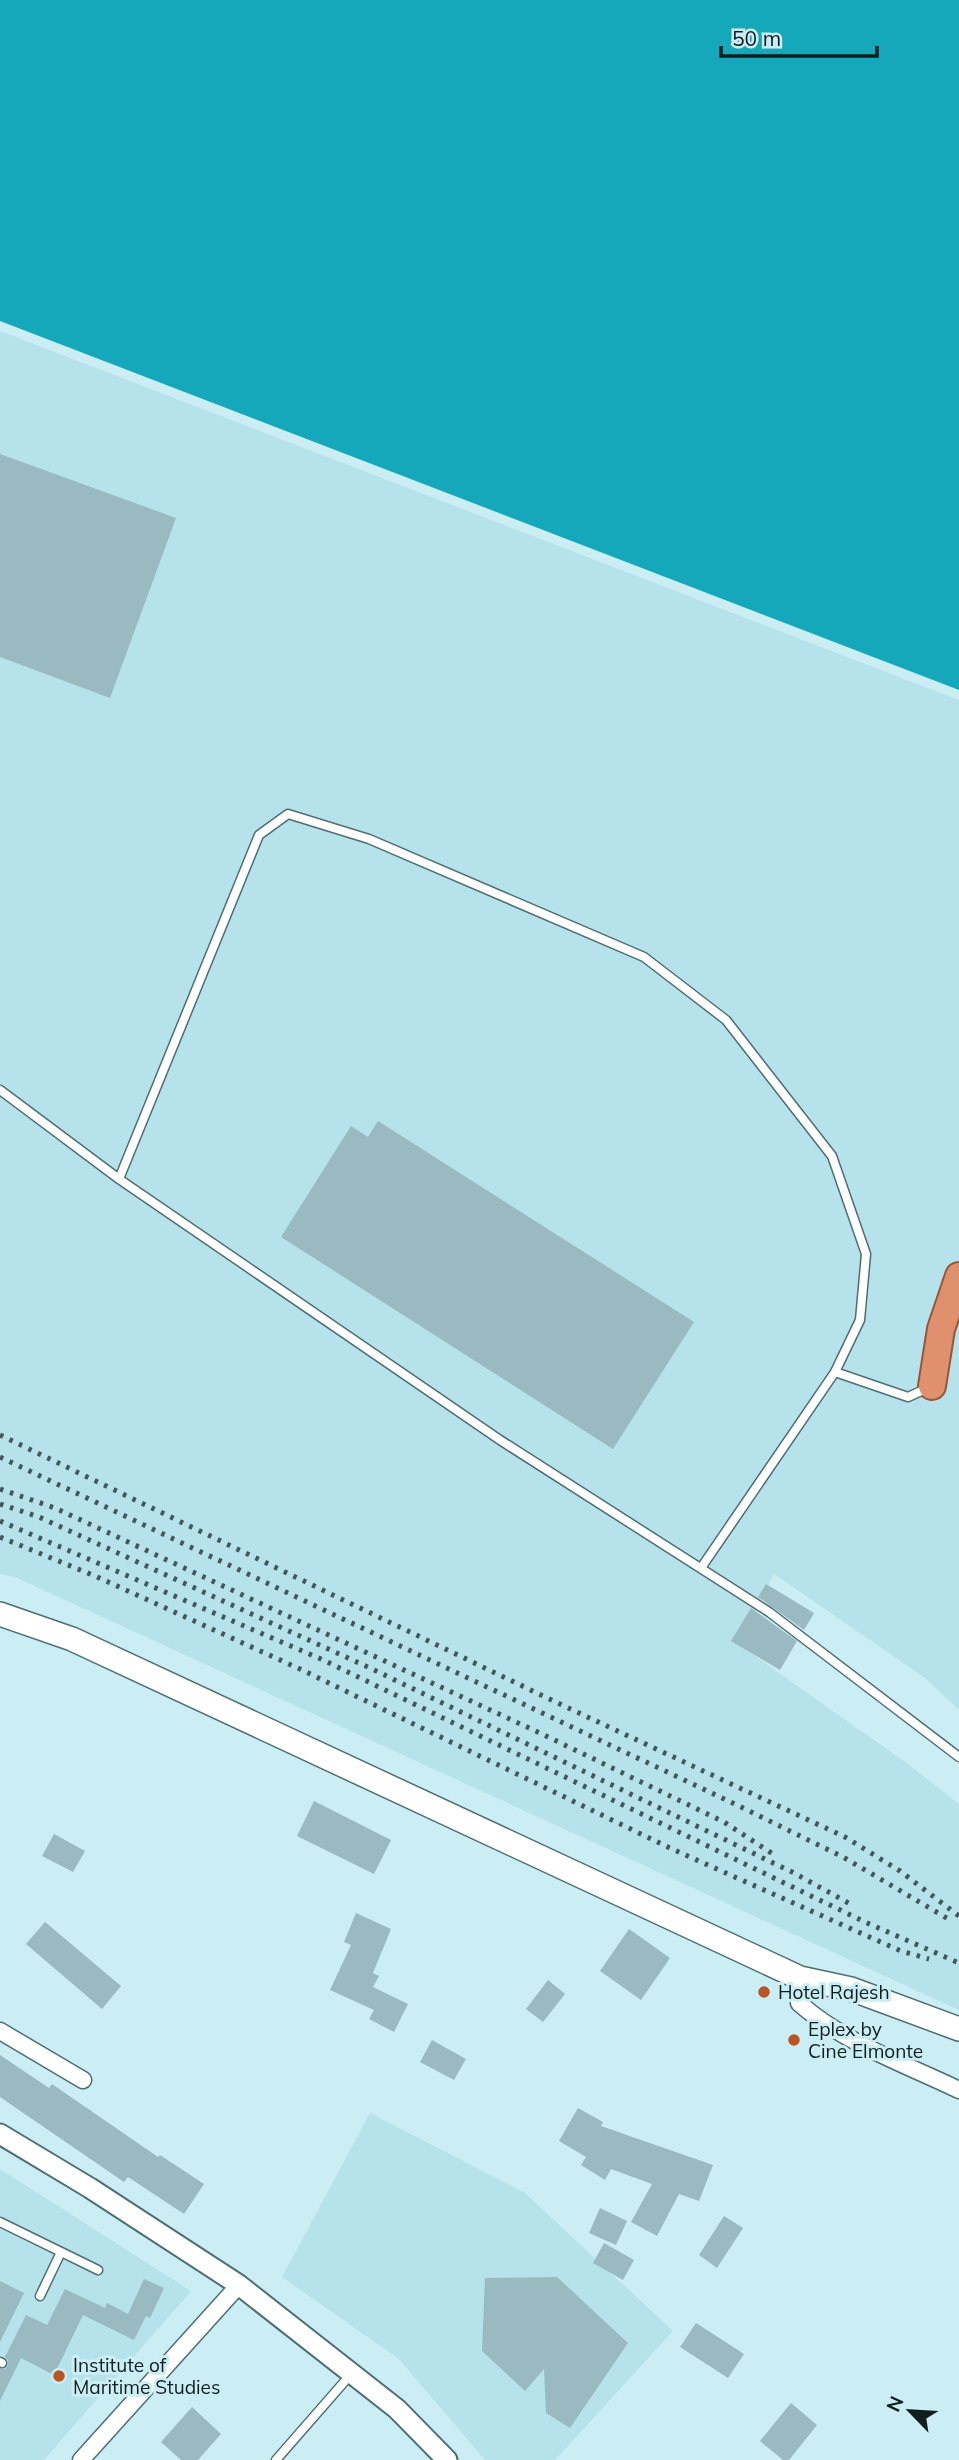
<svg xmlns="http://www.w3.org/2000/svg" width="959" height="2460" viewBox="0 0 959 2460" font-family="Mulish,sans-serif">
<style>
.built{fill:#b6e3eb}
.water{fill:#15a7ba}
.building{fill:#98bac0}
.lines{fill:none;stroke-linecap:round;stroke-linejoin:round}
.service-casing{stroke:#4e6e74;stroke-width:11}
.minor-casing{stroke:#4e6e74;stroke-width:19}
.tertiary-casing{stroke:#4e6e74;stroke-width:23}
.secondary-casing{stroke:#4e6e74;stroke-width:26}
.trunk-casing{stroke:#93573a;stroke-width:30}
.service{stroke:#fff;stroke-width:8}
.minor{stroke:#fff;stroke-width:16}
.tertiary{stroke:#fff;stroke-width:19}
.secondary{stroke:#fff;stroke-width:23}
.trunk{stroke:#e0906c;stroke-width:26}
.rail{stroke:#435659;stroke-width:5;stroke-dasharray:3.5 7;stroke-linecap:butt}
.poi-dot{fill:#ba5524;stroke:#caeef4;stroke-width:2.5}
.labels{text-anchor:middle;dominant-baseline:central;stroke-width:6;stroke-linejoin:round;paint-order:stroke}
.poi-label{font-size:19px;fill:#111e20;stroke:#caeef4;text-anchor:start}
</style>
<rect width="100%" height="100%" fill="#caeef4"/>
<path class="built" d="M 0,331 L 959,700 L 959,1710 L 925,1678 L 774,1574 L 738,1644 L 908,1764 L 959,1804 L 959,2010 L 15,1577 L 0,1574 Z
M 370,2113 L 525,2193 L 673,2331 L 555,2460 L 485,2460 L 399,2359 L 282,2277 Z
M 0,2169 L 191,2291 L 44,2460 L 0,2460 Z"/>
<path class="water" d="M 0,0 L 959,0 L 959,690 L 0,321 Z"/>
<path class="building" d="M 0,454 L 176,518 L 110,698 L 0,657 Z
M 378,1121 L 694,1322 L 613,1449 L 281,1237 L 351,1126 L 368,1137 Z
M 766,1584 L 814,1613 L 804,1630 L 758,1597 Z
M 751,1608 L 797,1641 L 780,1670 L 731,1641 Z
M 314,1801 L 391,1840 L 374,1874 L 297,1836 Z
M 54,1834 L 85,1851 L 73,1872 L 42,1856 Z
M 356,1913 L 391,1929 L 373,1973 L 379,1976 L 373,1987 L 408,2004 L 394,2032 L 369,2019 L 374,2010 L 330,1990 L 351,1945 L 344,1942 Z
M 45,1922 L 121,1986 L 102,2009 L 26,1944 Z
M 629,1929 L 670,1958 L 641,2000 L 600,1971 Z
M 548,1980 L 565,1994 L 543,2022 L 526,2009 Z
M 432,2040 L 466,2059 L 454,2080 L 420,2062 Z
M 0,2055 L 49,2088 L 52,2084 L 158,2157 L 160,2155 L 204,2184 L 184,2214 L 128,2177 L 124,2182 L 0,2097 Z
M 578,2108 L 603,2122 L 601,2126 L 713,2165 L 699,2201 L 679,2194 L 657,2236 L 631,2222 L 652,2184 L 611,2169 L 605,2180 L 581,2165 L 586,2157 L 559,2141 Z
M 600,2208 L 627,2221 L 616,2245 L 589,2233 Z
M 724,2216 L 743,2228 L 717,2268 L 699,2255 Z
M 604,2243 L 634,2260 L 623,2280 L 593,2263 Z
M 557,2277 L 628,2343 L 570,2428 L 546,2413 L 544,2369 L 525,2391 L 482,2351 L 485,2278 Z
M 144,2279 L 164,2288 L 150,2318 L 146,2316 L 134,2340 L 83,2315 L 54,2375 L 21,2358 L 0,2401 L 0,2369 L 5,2369 L 8,2365 L 8,2360 L 5,2357 L 26,2315 L 47,2325 L 65,2289 L 105,2308 L 107,2303 L 128,2314 Z
M 0,2281 L 24,2293 L 0,2342 Z
M 696,2323 L 744,2354 L 728,2378 L 680,2347 Z
M 791,2403 L 817,2425 L 789,2460 L 783,2460 L 760,2441 Z
M 192,2407 L 221,2434 L 198,2460 L 181,2460 L 161,2442 Z"/>
<g class="lines">
<g class="service-casing">
<path id="service" d="M 0,1090 L 119,1179 L 500,1440 L 769,1612 L 959,1757
M 119,1179 L 259,835 L 288,814 L 369,839 L 644,957 L 726,1020 L 832,1156 L 866,1254 L 860,1320 L 835,1372 L 701,1568
M 835,1372 L 908,1397 L 928,1388
M 0,2222 L 98,2270
M 40,2296 L 61,2252
M 0,2362 L 2,2363
M 276,2460 L 352,2373"/>
</g>
<g class="minor-casing">
<path id="minor" d="M 800,1978 L 799,2003 C 844,2043 905,2064 959,2090
M 0,2031 L 83,2080
M 81,2460 L 239,2285"/>
</g>
<g class="tertiary-casing">
<path id="tertiary" d="M 0,2134 L 90,2188 L 239,2285 L 397,2409 L 447,2460"/>
</g>
<g class="secondary-casing">
<path id="secondary" d="M 0,1614 L 72,1639 L 800,1978 L 851,1989 L 959,2029"/>
</g>
<g class="trunk-casing">
<path id="trunk" d="M 932,1386 L 941,1329 L 959,1276"/>
</g>
<use href="#service" class="service"/>
<use href="#minor" class="minor"/>
<use href="#tertiary" class="tertiary"/>
<use href="#secondary" class="secondary"/>
<use href="#trunk" class="trunk"/>
<path class="rail" d="M 0,1435 L 564,1706 L 845,1837 L 900,1871 L 959,1916
M 0,1457 L 737,1805 L 843,1857 L 950,1920
M 0,1489 L 55,1508 L 542,1734 L 724,1822 L 773,1854
M 0,1504 L 39,1517 L 370,1668 L 794,1873 L 854,1906
M 0,1521 L 321,1659 L 865,1922 L 959,1963
M 0,1537 L 95,1576 L 300,1669 L 672,1849 L 901,1951 L 929,1959"/>
</g>
<g class="poi-dot">
<circle cx="764" cy="1992" r="7"/>
<circle cx="794" cy="2040" r="7"/>
<circle cx="59" cy="2376" r="7"/>
</g>
<g class="labels">
<g class="poi-label">
<text x="778" y="1992">Hotel Rajesh</text>
<text x="808" y="2029">Eplex by<tspan x="808" dy="22">Cine Elmonte</tspan></text>
<text x="73" y="2365">Institute of<tspan x="73" dy="22">Maritime Studies</tspan></text>
</g>
</g>
<g transform="translate(910 2411) rotate(295)" stroke="#caeef4" stroke-width="5" paint-order="stroke">
<path d="M0-5L12 26L0 18L-12 26Z" fill="#111e20"/>
<text y="-10" font-size="19" font-weight="bold" text-anchor="middle" fill="#111e20">N</text>
</g>
<path d="M721 46v10h156v-10" fill="none" stroke="#111e20" stroke-width="3.5"/>
<text x="732" y="46" font-size="21" fill="#111e20" stroke="#caeef4" stroke-width="5" paint-order="stroke">50 m</text>
</svg>
